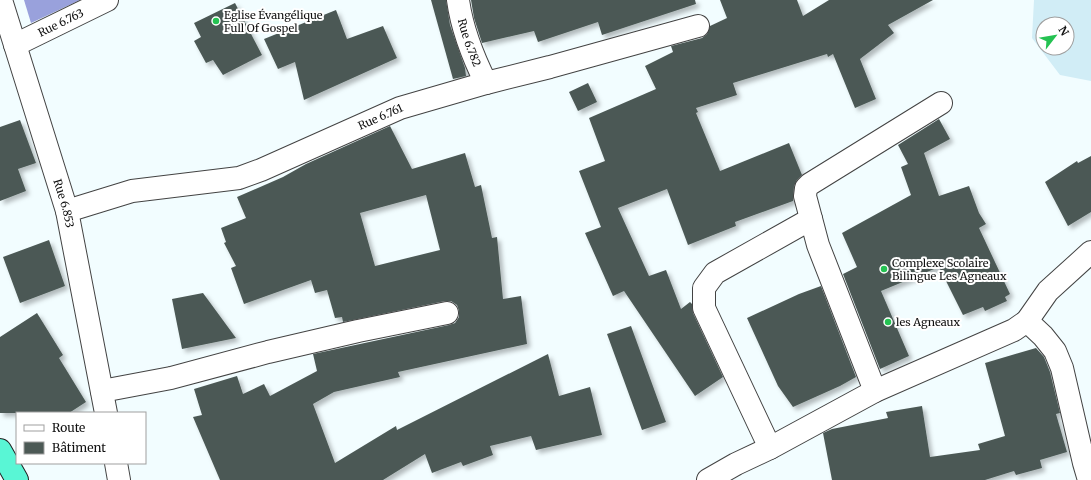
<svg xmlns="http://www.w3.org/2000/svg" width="1091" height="480" viewBox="0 0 1091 480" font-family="Merriweather,serif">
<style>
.farmland{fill:#d1edf6;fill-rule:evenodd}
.forest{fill:#99a1dc}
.building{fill:#4c5955;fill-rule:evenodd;filter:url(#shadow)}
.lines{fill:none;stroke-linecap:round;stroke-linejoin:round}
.minor-casing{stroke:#434343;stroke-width:24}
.highway-casing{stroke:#212121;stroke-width:24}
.minor{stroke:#fff;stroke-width:22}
.highway{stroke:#59f6d5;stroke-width:22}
.poi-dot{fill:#25c252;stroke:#fff;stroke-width:1.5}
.labels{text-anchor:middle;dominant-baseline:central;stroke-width:4;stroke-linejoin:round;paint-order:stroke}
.poi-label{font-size:11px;fill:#101010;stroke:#fff;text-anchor:start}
.street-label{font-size:11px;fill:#101010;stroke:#fff}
</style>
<defs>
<filter id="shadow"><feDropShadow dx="3.5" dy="3.5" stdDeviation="2" flood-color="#0004"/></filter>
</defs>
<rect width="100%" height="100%" fill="#f2fdff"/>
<path class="farmland" d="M 1034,0 L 1091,0 L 1091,81 L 1060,75 L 1032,38 ZM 1043,24 L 1067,24 L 1067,48 L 1043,48 Z"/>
<path class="forest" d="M 24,0 L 80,0 L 31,23 Z"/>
<path class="building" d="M 431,0 L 446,0 L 450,25 L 465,68 L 466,76 L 453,79 Z
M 471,0 L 695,0 L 696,4 L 602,35 L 598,22 L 538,42 L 534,31 L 482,43 L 474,18 Z
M 720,0 L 797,0 L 803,16 L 829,0 L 933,0 L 888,25 L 894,33 L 860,59 L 876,99 L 855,108 L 833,54 L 828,57 L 827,54 L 733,83 L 737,95 L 696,108 L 698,112 L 696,113 L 720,171 L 789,143 L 802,175 L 797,180 L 794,186 L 793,201 L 735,222 L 736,226 L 688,245 L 667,189 L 618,208 L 649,276 L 666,270 L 681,309 L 690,302 L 692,304 L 693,313 L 723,377 L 695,396 L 624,291 L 613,296 L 585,233 L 601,227 L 579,171 L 605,161 L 589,118 L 656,89 L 645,66 L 673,52 L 671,46 L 702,38 L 707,34 L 710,26 L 727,18 Z
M 235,3 L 262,55 L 223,75 L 213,60 L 206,63 L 194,41 L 201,37 L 194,23 Z
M 336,10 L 347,39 L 383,26 L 397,58 L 304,100 L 295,62 L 278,69 L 264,39 Z
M 588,83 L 597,102 L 578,111 L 569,92 Z
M 939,119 L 950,139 L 924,153 L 939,196 L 969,186 L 979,213 L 986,224 L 979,228 L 1010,294 L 1005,297 L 1007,301 L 985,311 L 983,307 L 963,315 L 939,267 L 881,291 L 909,356 L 880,369 L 843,274 L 857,267 L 842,233 L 911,195 L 901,167 L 908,164 L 898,145 Z
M 20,120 L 36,163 L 18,169 L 26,191 L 0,201 L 0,127 Z
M 390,126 L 412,169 L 465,153 L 475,187 L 481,185 L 492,238 L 497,237 L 503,299 L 521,296 L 527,344 L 398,372 L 400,377 L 334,392 L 313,404 L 335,463 L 396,426 L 397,430 L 548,354 L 559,396 L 590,387 L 602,435 L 536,450 L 531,436 L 490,446 L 493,455 L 463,466 L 461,462 L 432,473 L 425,454 L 383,480 L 220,480 L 193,417 L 202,415 L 194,389 L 237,376 L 243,394 L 264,384 L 270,396 L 317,371 L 313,354 L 449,325 L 455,323 L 459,317 L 459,311 L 457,305 L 451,301 L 445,301 L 343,322 L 342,317 L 335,318 L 327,290 L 315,293 L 311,280 L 244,304 L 231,268 L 236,266 L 224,243 L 226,242 L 221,228 L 246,218 L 237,197 L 283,177 L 306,164 ZM 426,195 L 440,250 L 375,266 L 360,213 Z
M 1091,156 L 1091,212 L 1068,226 L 1045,182 L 1077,161 L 1078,163 Z
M 49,240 L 65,286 L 20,303 L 3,257 Z
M 821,286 L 856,377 L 840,386 L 793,407 L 778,386 L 747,318 L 799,294 Z
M 203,293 L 236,338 L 182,349 L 172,299 Z
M 37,313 L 63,355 L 59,358 L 86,402 L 69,413 L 0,413 L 0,337 Z
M 631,326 L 666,422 L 642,430 L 607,334 Z
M 1036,348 L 1044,357 L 1050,372 L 1060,413 L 1056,414 L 1067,452 L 1040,460 L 1042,468 L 1016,475 L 1014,471 L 985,480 L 832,480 L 823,433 L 832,429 L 888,418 L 886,412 L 922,406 L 930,457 L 980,450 L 978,444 L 1005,436 L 985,363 Z"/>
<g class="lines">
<g class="minor-casing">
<g id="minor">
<path id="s1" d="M 1,0 L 67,211 L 106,413"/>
<path id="s2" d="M 458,0 C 462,29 473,57 486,83"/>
<path id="s3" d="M 15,45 L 107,0"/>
<path id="s4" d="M 67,211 L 132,191 L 239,178 L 261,170 L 400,108 L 486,83 L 550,67 L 698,26"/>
<path d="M 1027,321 L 1043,336 L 1055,351 L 1062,368 L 1084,463 L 1089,480"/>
<path d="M 102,391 L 171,378 L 268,352 L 358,331 L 447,313"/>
<path d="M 875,391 L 818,245 L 805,196 L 806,188 L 810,184 L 941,103"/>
<path d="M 770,448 L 704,308 L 704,288 L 715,273 L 811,219"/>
<path d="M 116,463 L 119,480"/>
<path d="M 708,480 L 736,464 L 770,448 L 875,391 L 1014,330 L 1027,321 L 1048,291 L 1091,252"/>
</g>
</g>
<g class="highway-casing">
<path id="highway" d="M 0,450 L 17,480"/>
</g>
<use href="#minor" class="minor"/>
<use href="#highway" class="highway"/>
</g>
<g class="poi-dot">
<circle cx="216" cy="21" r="4"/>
<circle cx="884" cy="269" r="4"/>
<circle cx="888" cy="322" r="4"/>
</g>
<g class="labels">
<g class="poi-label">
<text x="224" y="15">Eglise Évangélique<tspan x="224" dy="13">Full Of Gospel</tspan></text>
<text x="892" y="263">Complexe Scolaire<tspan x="892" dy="13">Bilingue Les Agneaux</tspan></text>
<text x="896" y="322">les Agneaux</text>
</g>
<g class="street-label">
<text stroke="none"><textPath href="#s3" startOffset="51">Rue 6.763</textPath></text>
<text stroke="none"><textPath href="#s2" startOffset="44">Rue 6.782</textPath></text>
<text stroke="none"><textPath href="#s4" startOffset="330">Rue 6.761</textPath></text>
<text stroke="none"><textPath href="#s1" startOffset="213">Rue 6.853</textPath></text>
</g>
</g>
<rect x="16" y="412" width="130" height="52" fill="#ffffff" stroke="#9f9f9f"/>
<rect x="24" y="425" width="20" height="6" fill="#ffffff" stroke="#9f9f9f"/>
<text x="52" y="432" font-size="12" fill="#101010">Route</text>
<rect x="24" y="442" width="20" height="12" fill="#4c5955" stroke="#9f9f9f"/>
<text x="52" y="452" font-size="12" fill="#101010">Bâtiment</text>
<g transform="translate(1055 36) rotate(59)"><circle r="19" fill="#ffffff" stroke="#9f9f9f"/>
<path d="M0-3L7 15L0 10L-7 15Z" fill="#25c252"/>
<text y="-6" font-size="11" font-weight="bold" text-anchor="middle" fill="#101010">N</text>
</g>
</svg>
